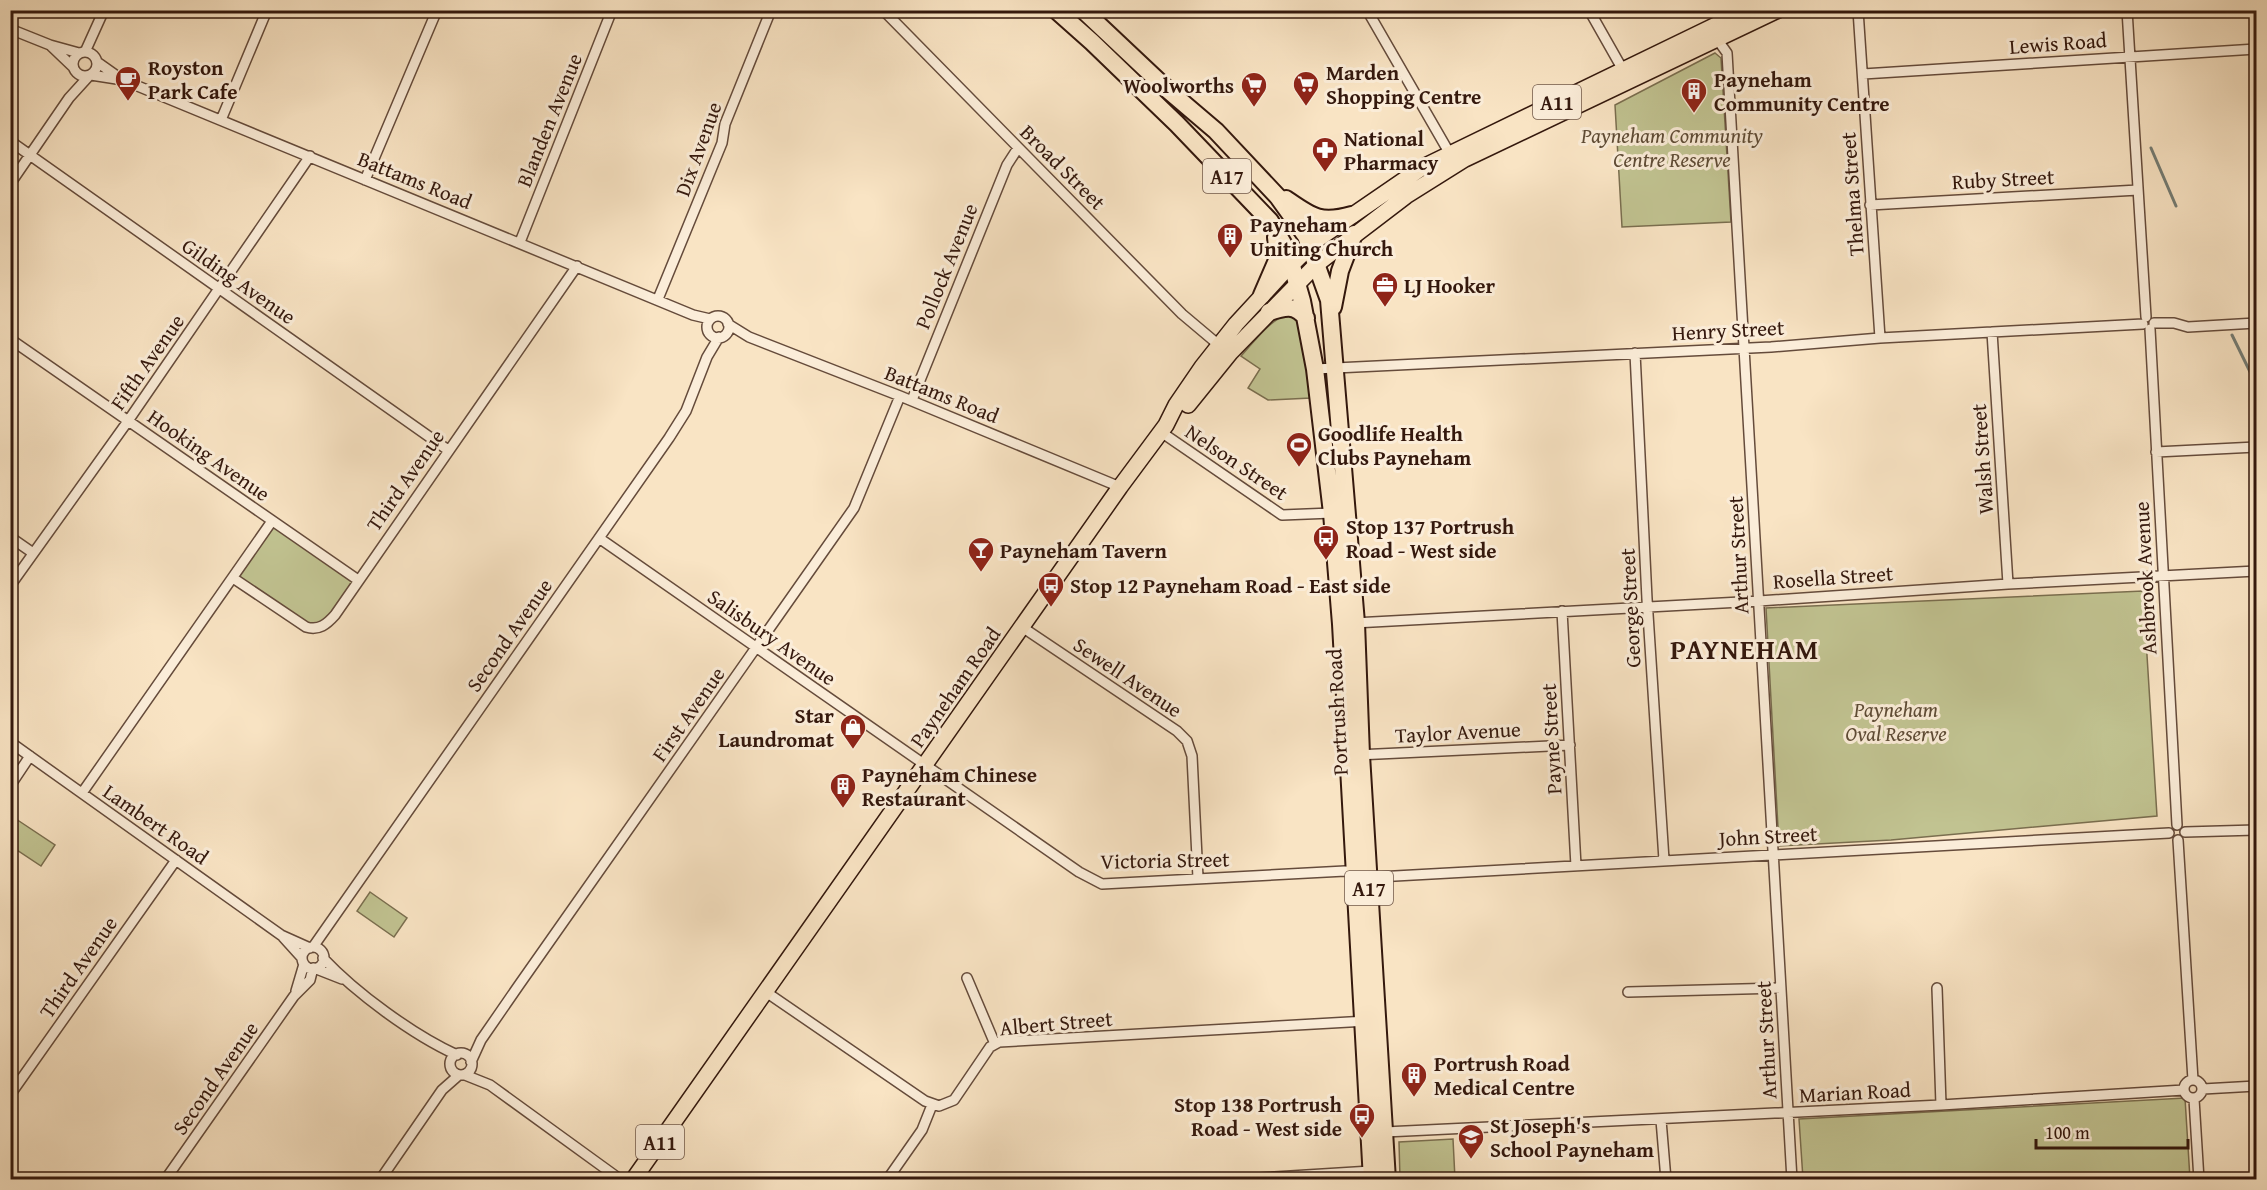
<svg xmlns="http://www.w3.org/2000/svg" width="2267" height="1190" viewBox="0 0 2267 1190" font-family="'Gentium Book Plus',serif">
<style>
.green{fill:#c1c391;stroke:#7a6e4f;stroke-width:1.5}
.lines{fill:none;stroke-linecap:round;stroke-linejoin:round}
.stream{stroke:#747c74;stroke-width:3}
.street-casing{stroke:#654b3b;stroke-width:12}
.primary-casing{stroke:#34180d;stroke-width:18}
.highway-casing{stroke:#34180d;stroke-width:20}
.street{stroke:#fbedd9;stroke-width:9}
.primary{stroke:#f9e4c4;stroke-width:15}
.highway{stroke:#f9e4c4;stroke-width:16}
.labels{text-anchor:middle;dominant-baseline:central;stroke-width:6;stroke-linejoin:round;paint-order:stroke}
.shield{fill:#fbedd9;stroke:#70584a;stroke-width:1.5}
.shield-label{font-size:20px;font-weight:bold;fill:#34180d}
.street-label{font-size:21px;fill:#34180d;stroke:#fbedd9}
.poi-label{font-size:21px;font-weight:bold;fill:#34180d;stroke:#fbedd9;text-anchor:start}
.park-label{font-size:21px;font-style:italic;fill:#5e4b35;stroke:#fbedd9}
.district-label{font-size:27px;font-weight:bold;letter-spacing:1.5px;fill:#34180d;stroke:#fbedd9}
</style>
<rect width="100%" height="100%" fill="#f9e4c4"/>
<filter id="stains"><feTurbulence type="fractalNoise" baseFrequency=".00333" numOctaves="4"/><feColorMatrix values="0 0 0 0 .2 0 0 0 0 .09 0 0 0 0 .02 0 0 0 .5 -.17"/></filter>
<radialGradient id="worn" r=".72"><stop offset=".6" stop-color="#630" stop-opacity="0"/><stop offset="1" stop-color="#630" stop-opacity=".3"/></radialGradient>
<path class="green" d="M 1715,53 L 1721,58 L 1731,222 L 1622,227 L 1615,105 Z
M 1289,314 L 1301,320 L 1311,398 L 1268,400 L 1248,388 L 1260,369 L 1241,356 C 1254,342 1270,319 1289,314 Z
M 272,521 L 358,580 L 335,615 L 313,629 L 233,578 Z
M 2143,591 L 2157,816 L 1891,840 L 1779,846 L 1766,608 Z
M 16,819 L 55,845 L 41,866 L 11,846 L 11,827 Z
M 370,892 L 407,918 L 394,937 L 357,911 Z
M 2185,1098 L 2190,1179 L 1803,1179 L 1799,1119 Z
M 1453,1139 L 1455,1179 L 1400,1179 L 1399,1142 Z"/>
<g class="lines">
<path class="stream" d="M 2151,148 L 2176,206
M 2232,335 L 2256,384"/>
<g class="street-casing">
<path id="street" d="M 883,10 L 1182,314 L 1220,346
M 1367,10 L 1450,154
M 1589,10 L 1623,70
M 1858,10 L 1880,338
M 2127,10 L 2146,317
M 10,29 L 50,45 L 79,53
M 1717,39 L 1727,53 L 1792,1180
M 51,46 L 73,67
M73 64a12 12 0 1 1 24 0a12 12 0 1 1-24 0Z
M 85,52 L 104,10
M 97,62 L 121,79
M 1863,74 L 2256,49
M 91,75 L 123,80 L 693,315 L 710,319
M 221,120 L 267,10
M 10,141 L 448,450
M 365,180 L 437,10
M 10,184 L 69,98 L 89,76
M 1870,205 L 2138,190
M 520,242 L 612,10
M 658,299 L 722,143 L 725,124 L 771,10
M707 327a11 11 0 1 1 22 0a11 11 0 1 1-22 0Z
M 2154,323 L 2174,323 L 2188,327 L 2256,323
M 728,324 L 749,337 L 900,396 L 1120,487
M 2150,329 L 2177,825
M 1992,332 L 2008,584
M 10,339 L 358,580
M 1635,353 L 1647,599 L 1664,860
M 1315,369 L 1771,347 L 1880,338 L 2143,324
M 912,400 L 1007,165 L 1018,148
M 1161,432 L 1282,515 L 1332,513
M 2156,452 L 2256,447
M 10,537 L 33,553
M 599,538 L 1079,872 L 1102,884 L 1345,871 C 1357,871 1366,877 1377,877 L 2169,833
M 233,578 L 306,627 C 319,631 327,624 335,615 L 577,266
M 10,586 L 128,421 L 310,156
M 1562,611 L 1576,866
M 1354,623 L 1759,601 L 2008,584 L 2256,571
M 1022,627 L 1177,731 L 1187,741 L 1192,756 L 1198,878
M 10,742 L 281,935 L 310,948
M 1357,755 L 1570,745
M 10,786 L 30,756
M 82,793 L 272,521
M 2185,832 L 2256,830
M 2178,840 L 2193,1080
M 283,937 L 302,958
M 313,947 L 669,438 L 686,411 L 707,357 L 719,337
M302 958a11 11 0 1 1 22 0a11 11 0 1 1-22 0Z
M 323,958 C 356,993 413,1035 457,1055
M 314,968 L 342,979
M 967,978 L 995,1044
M 1937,988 L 1941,1105
M 296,991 L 304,964
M 766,992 L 925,1101 L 939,1106 L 954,1100 L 990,1047 L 999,1042 L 1367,1021
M 1628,992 L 1781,988
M450 1064a11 11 0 1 1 22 0a11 11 0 1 1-22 0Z
M 471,1062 L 481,1040 L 519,985 L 854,508 L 900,396
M 465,1075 L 490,1085 L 621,1180
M2184 1089a9 9 0 1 1 18 0a9 9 0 1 1-18 0Z
M 2203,1089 L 2256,1086
M 10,1095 L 176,860
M 2194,1099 L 2199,1180
M 1661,1120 L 1666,1180
M 1385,1132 L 1941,1105 L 2184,1090
M 165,1180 L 294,996 L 310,980 L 313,968
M 380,1180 L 442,1090 L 459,1075
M 887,1180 L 922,1130 L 932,1105
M 1226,1180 L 1371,1171"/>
</g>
<g class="primary-casing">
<path id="primary" d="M 1188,405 L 1230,353 L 1317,264 L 1406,196 L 1465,159 L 1778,10
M 633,1180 L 1120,487 L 1166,425 L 1176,405 L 1202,367 L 1236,324 L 1284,272 L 1318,239 L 1423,167 L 1747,10"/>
</g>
<g class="highway-casing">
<path id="highway" d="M 1056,10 L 1092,42 L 1177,124 L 1270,221 L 1288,252 L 1302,301 L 1315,369 L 1332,513 L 1341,624 L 1372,1180
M 1083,10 L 1169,91 L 1216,131 L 1278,197 L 1306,236 L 1329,300 L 1356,623 L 1361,755 L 1387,1180
M 1286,199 C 1312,217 1320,224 1352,215
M 1262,295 L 1278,258 L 1276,237
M 1333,307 L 1340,271 L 1354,234
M 1269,312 C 1285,307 1295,304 1306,318"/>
</g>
<use href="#street" class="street"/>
<use href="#primary" class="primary"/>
<use href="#highway" class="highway"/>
</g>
<defs>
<g id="cafe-pin" transform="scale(1.35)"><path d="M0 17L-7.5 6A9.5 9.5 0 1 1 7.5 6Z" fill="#8f2418" stroke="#fbedd9"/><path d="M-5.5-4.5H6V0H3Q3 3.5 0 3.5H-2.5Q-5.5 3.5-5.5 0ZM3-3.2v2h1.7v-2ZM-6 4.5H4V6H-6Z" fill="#fff"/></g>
<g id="supermarket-pin" transform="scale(1.35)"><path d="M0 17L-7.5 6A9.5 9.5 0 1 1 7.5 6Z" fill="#8f2418" stroke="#fbedd9"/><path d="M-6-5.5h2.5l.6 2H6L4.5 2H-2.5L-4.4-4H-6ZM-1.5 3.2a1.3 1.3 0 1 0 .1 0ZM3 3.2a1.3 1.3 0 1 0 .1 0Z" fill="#fff"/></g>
<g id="building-pin" transform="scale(1.35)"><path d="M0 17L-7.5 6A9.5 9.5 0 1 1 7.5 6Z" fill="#8f2418" stroke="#fbedd9"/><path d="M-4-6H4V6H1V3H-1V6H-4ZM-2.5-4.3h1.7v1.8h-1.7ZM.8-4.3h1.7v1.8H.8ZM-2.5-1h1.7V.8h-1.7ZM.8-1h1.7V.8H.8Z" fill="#fff"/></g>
<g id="pharmacy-pin" transform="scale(1.35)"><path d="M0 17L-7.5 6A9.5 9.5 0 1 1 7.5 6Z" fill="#8f2418" stroke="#fbedd9"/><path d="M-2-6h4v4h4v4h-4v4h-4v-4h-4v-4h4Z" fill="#fff"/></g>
<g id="office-pin" transform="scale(1.35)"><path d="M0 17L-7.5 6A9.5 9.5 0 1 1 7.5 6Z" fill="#8f2418" stroke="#fbedd9"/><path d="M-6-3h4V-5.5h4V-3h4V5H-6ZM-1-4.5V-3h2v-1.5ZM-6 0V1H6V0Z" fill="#fff"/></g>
<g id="stadium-pin" transform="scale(1.35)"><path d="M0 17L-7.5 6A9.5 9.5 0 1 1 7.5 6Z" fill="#8f2418" stroke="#fbedd9"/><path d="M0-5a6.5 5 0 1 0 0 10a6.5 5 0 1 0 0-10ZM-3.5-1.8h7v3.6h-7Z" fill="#fff"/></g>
<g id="bus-pin" transform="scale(1.35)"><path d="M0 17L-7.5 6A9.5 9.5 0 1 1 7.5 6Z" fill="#8f2418" stroke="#fbedd9"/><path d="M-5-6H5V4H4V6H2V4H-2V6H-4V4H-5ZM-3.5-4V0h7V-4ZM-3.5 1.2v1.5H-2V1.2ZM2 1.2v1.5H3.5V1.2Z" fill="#fff"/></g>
<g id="bar-pin" transform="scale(1.35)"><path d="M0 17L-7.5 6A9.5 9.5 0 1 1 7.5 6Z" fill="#8f2418" stroke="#fbedd9"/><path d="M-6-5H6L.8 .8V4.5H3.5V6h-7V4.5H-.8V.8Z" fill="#fff"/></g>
<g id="shop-pin" transform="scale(1.35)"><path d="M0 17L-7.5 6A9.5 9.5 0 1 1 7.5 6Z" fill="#8f2418" stroke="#fbedd9"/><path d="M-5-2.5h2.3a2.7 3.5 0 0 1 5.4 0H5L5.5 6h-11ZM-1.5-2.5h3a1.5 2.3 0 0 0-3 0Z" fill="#fff"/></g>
<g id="school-pin" transform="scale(1.35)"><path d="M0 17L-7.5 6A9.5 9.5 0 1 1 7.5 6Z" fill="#8f2418" stroke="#fbedd9"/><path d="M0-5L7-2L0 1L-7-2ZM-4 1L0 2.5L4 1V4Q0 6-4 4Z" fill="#fff"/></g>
</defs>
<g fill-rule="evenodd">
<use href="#cafe-pin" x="128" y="79"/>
<use href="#supermarket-pin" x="1306" y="84"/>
<use href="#supermarket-pin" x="1254" y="85"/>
<use href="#building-pin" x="1694" y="91"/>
<use href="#pharmacy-pin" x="1325" y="150"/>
<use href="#building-pin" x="1230" y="236"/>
<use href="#office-pin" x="1385" y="285"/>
<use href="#stadium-pin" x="1299" y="445"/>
<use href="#bus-pin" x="1326" y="538"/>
<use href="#bar-pin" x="981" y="550"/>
<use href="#bus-pin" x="1051" y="585"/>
<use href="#shop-pin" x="853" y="727"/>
<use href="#building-pin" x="843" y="786"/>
<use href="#building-pin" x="1414" y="1075"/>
<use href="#bus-pin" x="1362" y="1116"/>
<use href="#school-pin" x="1471" y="1137"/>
</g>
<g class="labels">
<g class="shield">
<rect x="1533" y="85" width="48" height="34" rx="4.5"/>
<rect x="1203" y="159" width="48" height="34" rx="4.5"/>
<rect x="1345" y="871" width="48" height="34" rx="4.5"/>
<rect x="636" y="1125" width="48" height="34" rx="4.5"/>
</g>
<g class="shield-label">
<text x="1557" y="102">A11</text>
<text x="1227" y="176">A17</text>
<text x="1369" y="888">A17</text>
<text x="660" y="1142">A11</text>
</g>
<g class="street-label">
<text transform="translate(2058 43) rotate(-4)">Lewis Road</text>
<text transform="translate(549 120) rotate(-68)">Blanden Avenue</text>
<text transform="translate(698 149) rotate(-70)">Dix Avenue</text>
<text transform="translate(1063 167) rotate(45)">Broad Street</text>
<text transform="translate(2003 179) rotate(-3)">Ruby Street</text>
<text transform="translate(415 180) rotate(22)">Battams Road</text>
<text transform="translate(1852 194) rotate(-94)">Thelma Street</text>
<text transform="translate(946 266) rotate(-68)">Pollock Avenue</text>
<text transform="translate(239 281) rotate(35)">Gilding Avenue</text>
<text transform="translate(1728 330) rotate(-3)">Henry Street</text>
<text transform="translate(147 362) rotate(-55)">Fifth Avenue</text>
<text transform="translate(942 394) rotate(22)">Battams Road</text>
<text transform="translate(209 455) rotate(35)">Hooking Avenue</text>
<text transform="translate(1982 459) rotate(-94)">Walsh Street</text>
<text transform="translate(1237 462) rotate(34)">Nelson Street</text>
<text transform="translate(405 480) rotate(-55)">Third Avenue</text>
<text transform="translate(1738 555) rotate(-93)">Arthur Street</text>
<text transform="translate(1833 577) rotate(-4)">Rosella Street</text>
<text transform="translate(2145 578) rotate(-93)">Ashbrook Avenue</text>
<text transform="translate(1630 608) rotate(-93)">George Street</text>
<text transform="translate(509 635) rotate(-55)">Second Avenue</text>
<text transform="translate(772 637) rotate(35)">Salisbury Avenue</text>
<text transform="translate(1128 677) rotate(34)">Sewell Avenue</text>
<text transform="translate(955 687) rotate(-55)">Payneham Road</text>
<text transform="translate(1337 712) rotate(-93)">Portrush Road</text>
<text transform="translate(688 714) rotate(-55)">First Avenue</text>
<text transform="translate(1458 732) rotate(-3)">Taylor Avenue</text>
<text transform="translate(1551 739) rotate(-93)">Payne Street</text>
<text transform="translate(156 824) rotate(35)">Lambert Road</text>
<text transform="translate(1768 836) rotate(-3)">John Street</text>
<text transform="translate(1165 860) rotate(-1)">Victoria Street</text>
<text transform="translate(78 967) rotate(-55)">Third Avenue</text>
<text transform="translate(1056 1023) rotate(-5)">Albert Street</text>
<text transform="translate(1766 1040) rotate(-93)">Arthur Street</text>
<text transform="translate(215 1078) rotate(-55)">Second Avenue</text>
<text transform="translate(1855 1092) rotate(-3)">Marian Road</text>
</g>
<g class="poi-label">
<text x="148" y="67">Royston<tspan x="148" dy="24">Park Cafe</tspan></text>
<text x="1326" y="72">Marden<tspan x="1326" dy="24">Shopping Centre</tspan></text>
<text x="1714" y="79">Payneham<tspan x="1714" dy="24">Community Centre</tspan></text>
<text x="1234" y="85" text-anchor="end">Woolworths</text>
<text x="1344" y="138">National<tspan x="1344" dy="24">Pharmacy</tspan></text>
<text x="1250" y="224">Payneham<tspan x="1250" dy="24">Uniting Church</tspan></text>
<text x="1404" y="285">LJ Hooker</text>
<text x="1318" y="433">Goodlife Health<tspan x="1318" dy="24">Clubs Payneham</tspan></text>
<text x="1346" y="526">Stop 137 Portrush<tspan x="1346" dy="24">Road - West side</tspan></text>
<text x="1000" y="550">Payneham Tavern</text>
<text x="1070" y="585">Stop 12 Payneham Road - East side</text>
<text x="834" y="715" text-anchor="end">Star<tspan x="834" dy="24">Laundromat</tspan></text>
<text x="862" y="774">Payneham Chinese<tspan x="862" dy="24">Restaurant</tspan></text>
<text x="1434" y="1063">Portrush Road<tspan x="1434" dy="24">Medical Centre</tspan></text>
<text x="1342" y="1104" text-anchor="end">Stop 138 Portrush<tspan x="1342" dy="24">Road - West side</tspan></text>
<text x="1490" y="1125">St Joseph's<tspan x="1490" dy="24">School Payneham</tspan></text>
</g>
<g class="park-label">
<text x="1672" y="135">Payneham Community<tspan x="1672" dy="24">Centre Reserve</tspan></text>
<text x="1896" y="709">Payneham<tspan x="1896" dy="24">Oval Reserve</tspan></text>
</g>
<g class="district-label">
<text x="1745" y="649">PAYNEHAM</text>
</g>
</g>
<rect width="2267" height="1190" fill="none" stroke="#f9e4c4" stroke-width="36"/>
<rect x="12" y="12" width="2243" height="1166" fill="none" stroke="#34180d" stroke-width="3"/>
<rect x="18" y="18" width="2231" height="1154" fill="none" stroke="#34180d" stroke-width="1.5"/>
<path d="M2036 1139v9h152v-9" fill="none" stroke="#34180d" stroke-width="3"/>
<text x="2045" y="1139" font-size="18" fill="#34180d" stroke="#fbedd9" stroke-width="4.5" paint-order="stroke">100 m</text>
<rect width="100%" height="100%" filter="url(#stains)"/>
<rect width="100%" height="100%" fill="url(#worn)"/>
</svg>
